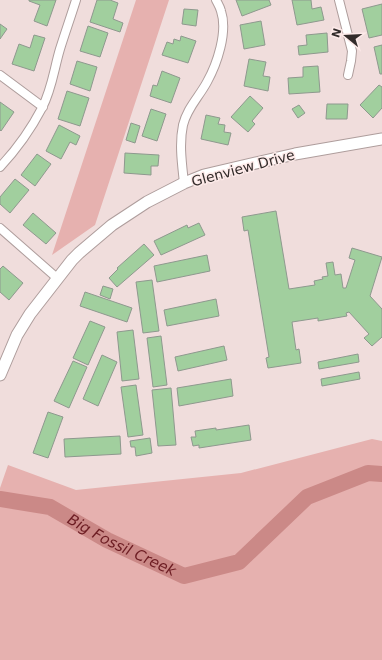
<svg xmlns="http://www.w3.org/2000/svg" width="382" height="660" viewBox="0 0 382 660" font-family="'DejaVu Sans',sans-serif">
<style>
.green{fill:#e6b1af}
.lines{fill:none;stroke-linecap:round;stroke-linejoin:round}
.river{stroke:#cb8987;stroke-width:16}
.building{fill:#a1cf9e;stroke:#8e998e}
.street-casing{stroke:#ae9d9c;stroke-width:10}
.secondary-casing{stroke:#ae9d9c;stroke-width:13}
.street{stroke:#fff;stroke-width:8}
.secondary{stroke:#fff;stroke-width:11}
.labels{text-anchor:middle;dominant-baseline:central;stroke-width:3;stroke-linejoin:round;paint-order:stroke}
.street-label{font-size:14px;fill:#332c2b;stroke:#fdeae9}
.water-label{font-size:15px;font-style:italic;fill:#6d1d23;stroke:#fdeae9}
</style>
<rect width="100%" height="100%" fill="#f0dddc"/>
<path class="green" d="M 136,0 L 169,0 L 95,225 L 52,255 Z
M 372,439 L 382,441 L 382,660 L 0,660 L 0,488 L 8,465 L 76,490 L 241,473 Z"/>
<g class="lines">
<path class="river" id="s1" d="M 0,499 L 50,507 L 107,540 L 184,576 L 239,562 L 307,497 L 368,473 L 382,474"/>
</g>
<path class="building" d="M 29,0 L 56,0 L 47,26 L 34,21 L 40,5 L 29,1 Z
M 97,0 L 110,0 L 118,3 L 113,19 L 123,23 L 120,32 L 90,22 Z
M 236,0 L 269,0 L 271,5 L 242,16 Z
M 292,0 L 311,0 L 312,9 L 321,7 L 324,20 L 297,25 Z
M 382,4 L 382,35 L 369,38 L 362,9 Z
M 184,9 L 198,10 L 196,26 L 182,24 Z
M 261,21 L 265,45 L 244,49 L 240,25 Z
M 0,24 L 7,29 L 0,39 Z
M 88,26 L 108,33 L 100,57 L 80,51 Z
M 327,33 L 328,52 L 299,55 L 298,46 L 307,45 L 306,35 Z
M 34,35 L 45,38 L 34,71 L 12,64 L 19,44 L 30,48 Z
M 181,36 L 196,41 L 188,63 L 162,55 L 167,42 L 173,44 L 174,39 L 180,41 Z
M 382,45 L 382,74 L 380,74 L 374,47 Z
M 249,59 L 266,62 L 263,76 L 270,77 L 268,91 L 244,86 Z
M 77,61 L 97,67 L 90,91 L 70,84 Z
M 318,66 L 320,92 L 289,94 L 288,78 L 303,77 L 303,67 Z
M 162,71 L 180,78 L 171,103 L 150,96 L 153,85 L 157,86 Z
M 379,85 L 382,87 L 382,108 L 373,118 L 360,105 Z
M 67,91 L 89,98 L 80,126 L 58,119 Z
M 250,96 L 263,108 L 252,121 L 255,124 L 248,132 L 231,117 Z
M 0,102 L 14,112 L 1,131 L 0,130 Z
M 327,104 L 348,104 L 347,119 L 326,119 Z
M 299,105 L 305,113 L 298,118 L 292,109 Z
M 151,109 L 166,114 L 157,141 L 142,136 Z
M 206,115 L 220,118 L 218,124 L 225,125 L 224,132 L 231,133 L 228,145 L 201,139 Z
M 131,123 L 140,126 L 135,143 L 126,140 Z
M 59,125 L 80,136 L 76,145 L 70,142 L 61,159 L 46,151 Z
M 125,153 L 159,155 L 158,166 L 151,166 L 151,175 L 124,173 Z
M 37,154 L 51,164 L 35,186 L 21,175 Z
M 15,179 L 29,190 L 10,213 L 0,204 L 0,197 Z
M 276,211 L 289,289 L 315,285 L 314,281 L 323,279 L 322,277 L 328,276 L 326,263 L 333,262 L 335,275 L 341,274 L 343,288 L 346,288 L 355,260 L 349,258 L 352,248 L 382,257 L 370,296 L 382,309 L 382,337 L 372,346 L 364,338 L 369,334 L 349,312 L 346,313 L 347,316 L 318,321 L 318,318 L 292,322 L 296,350 L 299,349 L 301,363 L 268,368 L 266,358 L 269,357 L 248,230 L 244,231 L 242,217 Z
M 33,213 L 56,233 L 46,244 L 23,225 Z
M 199,223 L 205,235 L 161,255 L 154,241 L 187,225 L 188,228 Z
M 144,244 L 154,255 L 117,287 L 109,278 L 118,269 L 117,268 Z
M 207,255 L 210,271 L 157,282 L 154,266 Z
M 3,266 L 23,283 L 9,300 L 0,292 L 0,269 Z
M 152,280 L 159,331 L 143,333 L 136,282 Z
M 103,286 L 113,289 L 110,299 L 100,295 Z
M 85,292 L 132,308 L 127,322 L 80,306 Z
M 216,299 L 219,316 L 167,326 L 164,310 Z
M 90,321 L 105,327 L 88,365 L 73,358 Z
M 133,330 L 139,379 L 122,381 L 117,332 Z
M 161,336 L 167,385 L 153,387 L 147,338 Z
M 224,346 L 227,360 L 178,371 L 175,357 Z
M 358,354 L 359,362 L 319,369 L 318,362 Z
M 102,355 L 117,362 L 98,406 L 83,399 Z
M 73,361 L 87,367 L 69,408 L 54,401 Z
M 359,372 L 360,379 L 322,386 L 321,379 Z
M 231,379 L 233,396 L 179,406 L 177,388 Z
M 136,385 L 143,435 L 128,437 L 121,387 Z
M 171,388 L 176,445 L 158,446 L 152,390 Z
M 48,412 L 63,417 L 48,458 L 33,453 Z
M 249,425 L 251,440 L 199,448 L 199,445 L 193,446 L 191,437 L 196,437 L 195,431 L 216,428 L 216,430 Z
M 120,436 L 121,454 L 65,457 L 64,439 Z
M 150,438 L 152,453 L 136,456 L 135,447 L 131,447 L 130,441 Z"/>
<g class="lines">
<g class="street-casing">
<path id="street" d="M 339,0 L 352,51 L 351,61 L 348,75
M 0,75 L 43,107
M 0,167 C 17,149 31,129 42,108 C 52,89 54,69 60,49 C 65,33 71,16 76,0
M 184,183 C 182,164 179,144 183,125 C 187,108 199,97 207,82 C 217,64 228,32 221,11 C 220,7 218,4 216,0
M 0,228 L 57,278"/>
</g>
<g class="secondary-casing">
<path id="secondary" d="M 0,375 L 17,335 L 30,314 L 72,260 L 79,253 L 112,225 L 147,202 L 184,183 L 204,175 L 295,154 L 382,139"/>
</g>
<use href="#street" class="street"/>
<use href="#secondary" class="secondary"/>
</g>
<g class="labels">
<g class="street-label">
<text transform="translate(243 168) rotate(-15)">Glenview Drive</text>
</g>
<g class="water-label">
<text stroke="none"><textPath href="#s1" startOffset="132">Big Fossil Creek</textPath></text>
</g>
</g>
<g transform="translate(346 36) rotate(288)" stroke="#fdeae9" stroke-width="3" paint-order="stroke">
<path d="M0-3L7 15L0 10L-7 15Z" fill="#332c2b"/>
<text y="-6" font-size="11" font-weight="bold" text-anchor="middle" fill="#332c2b">N</text>
</g>
</svg>
